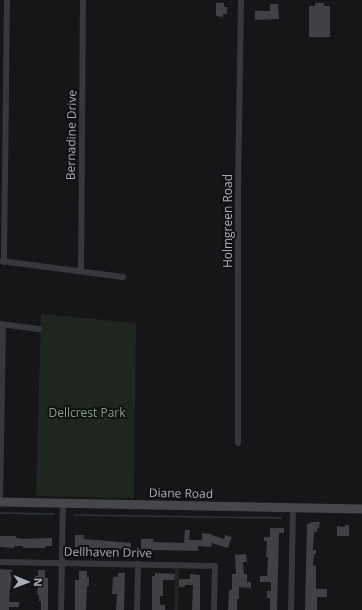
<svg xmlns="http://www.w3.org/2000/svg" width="362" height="610" viewBox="0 0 362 610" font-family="'Open Sans',sans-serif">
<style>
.green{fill:#1e261f}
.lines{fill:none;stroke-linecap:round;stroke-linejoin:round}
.stream{stroke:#2c353c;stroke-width:1.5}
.building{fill:#404145}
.street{stroke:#37383d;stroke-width:6}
.secondary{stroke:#45474d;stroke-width:9}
.labels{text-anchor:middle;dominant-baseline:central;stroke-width:4;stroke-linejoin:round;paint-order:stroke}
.street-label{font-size:12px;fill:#a8adb8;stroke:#111113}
.park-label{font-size:12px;fill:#7fa381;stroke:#111113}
</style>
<rect width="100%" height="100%" fill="#161618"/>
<path class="green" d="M 41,314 L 136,323 L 134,498 L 36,496 Z
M 175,569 L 179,569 L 178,610 L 174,610 Z"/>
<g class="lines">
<path class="stream" d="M 0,513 L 54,514
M 74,515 L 281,518"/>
</g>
<path class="building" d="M 216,3 L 224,3 L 224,7 L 227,7 L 227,14 L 223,14 L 223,17 L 216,16 Z
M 315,3 L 324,3 L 324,6 L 330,6 L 330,37 L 309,37 L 309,6 L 315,6 Z
M 270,4 L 278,4 L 279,19 L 255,20 L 255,11 L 270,11 Z
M 310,522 L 320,522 L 319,528 L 317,528 L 317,532 L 314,532 L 313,550 L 316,550 L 316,554 L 314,554 L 313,565 L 316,566 L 316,589 L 327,589 L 327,597 L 317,597 L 317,610 L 305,610 L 307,524 L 310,524 Z
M 345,525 L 349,525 L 349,536 L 337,536 L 337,526 L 345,527 Z
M 270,528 L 284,528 L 284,533 L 279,533 L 277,610 L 270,610 L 270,598 L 267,598 L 267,591 L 271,591 L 271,582 L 260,582 L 260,576 L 267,576 L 268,557 L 266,557 L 267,541 L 264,541 L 264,537 L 270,537 Z
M 185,530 L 190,530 L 189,540 L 202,540 L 202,533 L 212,534 L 212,535 L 224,539 L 225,535 L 232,537 L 228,548 L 212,543 L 211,547 L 198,546 L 198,551 L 153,550 L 153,552 L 149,551 L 149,549 L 141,549 L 141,539 L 154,539 L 153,542 L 184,543 Z
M 75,535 L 84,535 L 84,539 L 131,543 L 131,550 L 118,549 L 118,548 L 84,548 L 84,549 L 79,550 L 79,547 L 75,547 Z
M 0,536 L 16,536 L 16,538 L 20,538 L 20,539 L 52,538 L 52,546 L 46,546 L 45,548 L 23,548 L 23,546 L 14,546 L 14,548 L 0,547 Z
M 246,554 L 247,562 L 243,562 L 244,574 L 247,574 L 247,582 L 251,582 L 251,588 L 239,587 L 239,599 L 237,599 L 237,610 L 228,610 L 229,590 L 232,590 L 232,574 L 236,574 L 235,555 Z
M 0,569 L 12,570 L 9,602 L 19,602 L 19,607 L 9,607 L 9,610 L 0,610 Z
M 38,570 L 45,570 L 45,578 L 48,578 L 48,610 L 41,610 L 41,601 L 39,601 L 39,595 L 37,595 L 38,582 L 35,582 L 35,576 L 38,576 Z
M 79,571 L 87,571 L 87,577 L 89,577 L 89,586 L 87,586 L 86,610 L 75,610 L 75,580 L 79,580 Z
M 118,573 L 125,573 L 124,610 L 116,610 L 117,594 L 112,594 L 113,577 L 118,577 Z
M 155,573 L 175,574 L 174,580 L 163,580 L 163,596 L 160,596 L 160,605 L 165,605 L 165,610 L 152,610 L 152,576 L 155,576 Z
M 190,574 L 200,575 L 200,610 L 192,610 L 193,585 L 185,585 L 185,587 L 179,587 L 179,579 L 190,579 Z"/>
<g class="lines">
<path class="street" d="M 1,261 L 123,277
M 4,262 L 7,0
M 81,271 L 83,0
M 0,324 L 39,329
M 238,443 L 238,193 L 241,0
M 0,502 L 3,324
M 0,562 L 215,566 L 214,610
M 61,610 L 63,502
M 137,610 L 138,564
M 291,610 L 293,507"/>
<path class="secondary" d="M 0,502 L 362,509"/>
</g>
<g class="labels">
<g class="street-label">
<text transform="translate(71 135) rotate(-89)">Bernadine Drive</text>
<text transform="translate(227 221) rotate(-90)">Holmgreen Road</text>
<text transform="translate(181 493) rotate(1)">Diane Road</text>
<text transform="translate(108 552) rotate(1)">Dellhaven Drive</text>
</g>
<g class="park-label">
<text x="87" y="412">Dellcrest Park</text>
</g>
</g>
<g transform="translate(28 582) rotate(91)" stroke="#111113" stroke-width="3" paint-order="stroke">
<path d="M0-3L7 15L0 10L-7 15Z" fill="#a8adb8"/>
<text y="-6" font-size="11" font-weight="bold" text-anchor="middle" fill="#a8adb8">N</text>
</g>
</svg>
